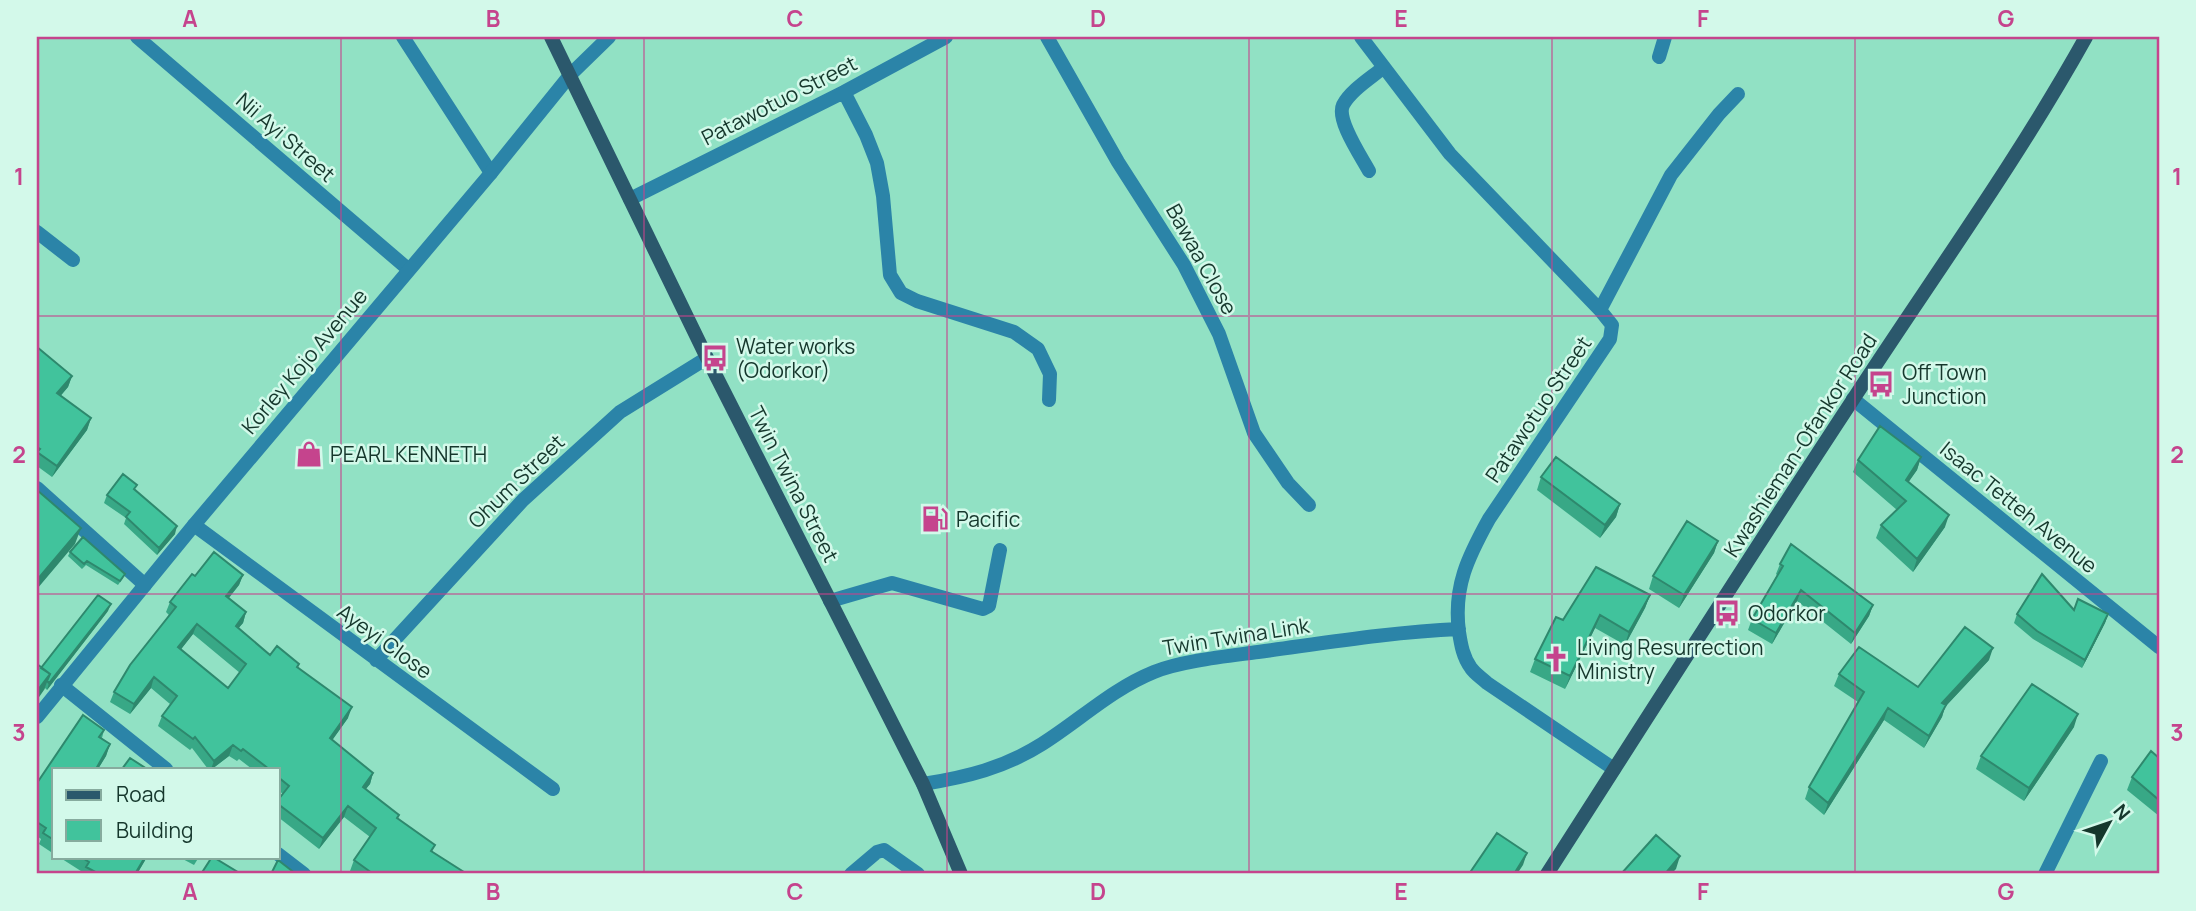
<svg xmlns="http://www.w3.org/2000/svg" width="2196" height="911" viewBox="0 0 2196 911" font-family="Manrope,sans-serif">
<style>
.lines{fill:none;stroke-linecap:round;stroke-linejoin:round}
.minor{stroke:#2b84a8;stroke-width:14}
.tertiary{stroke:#2b84a8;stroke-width:14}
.secondary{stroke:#2b586c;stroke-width:14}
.wall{fill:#38a886;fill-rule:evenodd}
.shaded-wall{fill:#2e886d}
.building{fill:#41c39c;stroke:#2e886d;stroke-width:2;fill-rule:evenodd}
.grid{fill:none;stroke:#c5448d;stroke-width:2;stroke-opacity:0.55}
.labels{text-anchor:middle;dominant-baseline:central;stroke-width:5;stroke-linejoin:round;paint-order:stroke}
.street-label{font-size:21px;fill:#15372c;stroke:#d3f9ea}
.poi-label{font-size:21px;fill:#15372c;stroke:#d3f9ea;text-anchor:start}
.neatline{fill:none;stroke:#c5448d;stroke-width:2.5}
.grid-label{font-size:23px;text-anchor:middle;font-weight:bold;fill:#c5448d}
</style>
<rect width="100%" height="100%" fill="#91e1c4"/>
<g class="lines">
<path class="minor" d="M 137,37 L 408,269
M 403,37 L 491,173
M 1047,37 L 1118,162 L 1184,265 L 1219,334 L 1254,433 L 1288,483 L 1309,505
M 1361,37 L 1450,154 L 1600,310 L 1612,325 L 1610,339 L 1489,519 C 1468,557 1453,587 1459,632 C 1461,645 1463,657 1471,668 C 1475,674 1482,678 1487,683 L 1614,769
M 1659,57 L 1665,37
M 844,92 L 866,135 L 877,163 L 883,196 L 890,275 L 901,293 L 917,301 L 1014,332 L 1038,349 L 1050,374 L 1049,400
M 1369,171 C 1361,156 1336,120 1343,105 C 1351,90 1371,78 1384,67
M 630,199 L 844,92 L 946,37
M 37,232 L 73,260
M 1600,310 L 1671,175 L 1719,114 L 1738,94
M 37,488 L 145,585
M 194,525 L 553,789
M 830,601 L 892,583 L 983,609 L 989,606 L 1000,550
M 376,660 L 523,500 L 620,412 L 707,358
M 61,685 L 166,769
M 923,784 C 967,777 1004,768 1042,744 C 1080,720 1112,689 1154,672 C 1180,661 1229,656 1258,652 C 1325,643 1391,632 1459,629
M 278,854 L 304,874
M 851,874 L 877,852 L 884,850 L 918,874
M 2045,874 L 2101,761"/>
<path class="tertiary" d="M 1853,399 L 2159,647
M 37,717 L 194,525 L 491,173 L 571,74 L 609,37"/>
<path class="secondary" d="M 551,37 L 707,358 L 923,784 L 961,874
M 1547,874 C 1649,715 1750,556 1854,398 C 1932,278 2017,161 2086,37"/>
</g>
<path class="wall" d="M 37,347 L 72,376 L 68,387 L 60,396 L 91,418 L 87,430 L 52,477 L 37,466 Z
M 1921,457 L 1917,470 L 1908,482 L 1945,527 L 1913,572 L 1876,538 L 1881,525 L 1897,510 L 1853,472 L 1858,460 Z
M 1541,477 L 1620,504 L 1616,517 L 1600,538 L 1537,490 Z
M 136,490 L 175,534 L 157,555 L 124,524 L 126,518 L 104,503 L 107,495 Z
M 1718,541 L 1714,553 L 1679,608 L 1649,589 L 1653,576 Z
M 70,552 L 123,578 L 118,585 L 86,565 L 82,569 L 68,556 Z
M 1780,564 L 1873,605 L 1869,616 L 1851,644 L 1797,601 L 1772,644 L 1748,630 L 1752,619 L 1777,575 L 1776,574 Z
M 243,575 L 239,585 L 229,598 L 246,612 L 243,623 L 238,628 L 270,655 L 299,664 L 298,668 L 348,718 L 332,740 L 373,773 L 370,784 L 365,789 L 399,815 L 398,819 L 435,845 L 432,852 L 467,874 L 355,874 L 350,871 L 354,860 L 370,837 L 344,817 L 319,849 L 278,817 L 278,800 L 283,794 L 278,790 L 278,769 L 252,769 L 239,759 L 237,761 L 229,756 L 212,769 L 208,769 L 192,748 L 190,750 L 158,726 L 162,716 L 170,704 L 151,688 L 130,714 L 110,702 L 114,692 L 169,615 L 166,612 L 170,602 L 195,576 ZM 193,634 L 240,673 L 228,688 L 181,649 Z
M 1650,595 L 1645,608 L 1625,645 L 1595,628 L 1565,689 L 1530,672 L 1535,659 L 1563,620 Z
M 2074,610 L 2108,614 L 2105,623 L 2082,668 L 2033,639 L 2014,623 L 2017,614 Z
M 108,611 L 47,690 L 45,688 L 44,690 L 41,668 Z
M 1989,660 L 1945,707 L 1942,717 L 1924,748 L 1884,720 L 1824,815 L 1805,799 L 1809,787 L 1858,702 L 1834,686 L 1839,674 L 1918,687 Z
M 83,715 L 104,730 L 102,738 L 110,744 L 106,756 L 98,769 L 54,769 L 54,854 L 39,844 L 41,839 L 37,836 L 37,783 Z
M 2074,727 L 2024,801 L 1976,769 L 1981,756 Z
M 2159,758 L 2159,816 L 2127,790 L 2132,777 Z
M 59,857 L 147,857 L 137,874 L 84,874 L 84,873 Z
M 179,857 L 199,857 L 194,865 Z"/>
<path class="shaded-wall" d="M 72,376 L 68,387 L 53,405 L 57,393 Z
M 91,418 L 87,430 L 52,477 L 57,466 Z
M 1921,457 L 1917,470 L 1901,493 L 1906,480 Z
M 1620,504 L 1616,517 L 1600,538 L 1605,525 Z
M 1949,515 L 1945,527 L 1913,572 L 1917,559 Z
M 177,526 L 175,534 L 157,555 L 159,548 Z
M 81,528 L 75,544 L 37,589 L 37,580 Z
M 1718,541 L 1714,553 L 1679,608 L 1684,595 Z
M 243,575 L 239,585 L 222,606 L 226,596 Z
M 1801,590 L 1797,601 L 1772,644 L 1776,633 Z
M 1650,595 L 1645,608 L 1625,645 L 1629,632 Z
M 111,604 L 108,611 L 47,690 L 49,683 Z
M 1873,605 L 1869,616 L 1851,644 L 1855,633 Z
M 246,612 L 243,623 L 232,636 L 236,626 Z
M 2108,614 L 2105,623 L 2082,668 L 2085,660 Z
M 1600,615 L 1595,628 L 1565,689 L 1570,676 Z
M 197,624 L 193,634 L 175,657 L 178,647 Z
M 1993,648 L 1989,660 L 1945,707 L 1942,717 L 1924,748 L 1942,703 Z
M 50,674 L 44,690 L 37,700 L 37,691 Z
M 154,677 L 151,688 L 130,714 L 134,704 Z
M 352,707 L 348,718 L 326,749 L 330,738 Z
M 1888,708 L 1884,720 L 1824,815 L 1828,803 Z
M 2078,714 L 2074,727 L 2024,801 L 2029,788 Z
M 110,744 L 106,756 L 98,769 L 96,769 Z
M 233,745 L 229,756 L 212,769 L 211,769 L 214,761 Z
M 373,773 L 370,784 L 359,798 L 363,787 Z
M 348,806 L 344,817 L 319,849 L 323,838 Z
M 1527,853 L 1523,865 L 1517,874 L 1514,874 Z
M 1680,856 L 1676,869 L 1671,874 L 1665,874 Z
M 145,857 L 147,857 L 137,874 L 135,874 Z"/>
<path class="building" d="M 37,347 L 72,376 L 57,393 L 91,418 L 57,466 L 37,452 L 40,449 L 37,447 Z
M 1880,426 L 1921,457 L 1906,480 L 1949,515 L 1917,559 L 1881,525 L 1906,501 L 1858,460 Z
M 1556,457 L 1620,504 L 1605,525 L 1541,477 Z
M 123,474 L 137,485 L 134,489 L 177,526 L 159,548 L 126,517 L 130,512 L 107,495 Z
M 37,490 L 81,528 L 37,580 Z
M 1687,521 L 1718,541 L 1684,595 L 1653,576 Z
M 83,537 L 125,574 L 120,581 L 87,561 L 84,564 L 70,552 Z
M 1791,544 L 1873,605 L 1855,633 L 1801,590 L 1776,633 L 1752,619 L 1783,566 L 1780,564 Z
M 214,552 L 243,575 L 226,596 L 246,612 L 236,626 L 270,655 L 277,646 L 299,664 L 297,667 L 352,707 L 330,738 L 373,773 L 363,787 L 399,815 L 397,818 L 435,845 L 431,851 L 467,874 L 371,874 L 372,873 L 354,860 L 376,828 L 348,806 L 323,838 L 278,804 L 278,800 L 289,786 L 278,777 L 278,769 L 269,769 L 243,749 L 241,751 L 233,745 L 214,761 L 195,737 L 193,739 L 162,716 L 177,696 L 154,677 L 134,704 L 114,692 L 130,665 L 176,607 L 170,602 L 192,574 L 195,576 ZM 197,624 L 246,664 L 228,688 L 178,647 Z
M 1596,567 L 1650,595 L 1629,632 L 1600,615 L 1570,676 L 1535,659 L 1556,617 L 1563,620 Z
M 2042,574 L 2074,610 L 2078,599 L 2108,614 L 2085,660 L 2037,631 L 2017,614 Z
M 98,595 L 111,604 L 49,683 L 47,681 L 50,674 L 41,668 Z
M 1965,627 L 1993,648 L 1942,703 L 1946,705 L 1929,736 L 1888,708 L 1828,803 L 1809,787 L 1864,692 L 1839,674 L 1859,647 L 1918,687 Z
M 37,664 L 50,674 L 37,691 Z
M 2032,684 L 2078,714 L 2029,788 L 1981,756 Z
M 83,715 L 104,730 L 99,737 L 110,744 L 96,769 L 54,769 L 54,840 L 43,833 L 46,828 L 37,822 L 37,783 Z
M 2151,751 L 2159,758 L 2159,800 L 2132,777 Z
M 130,758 L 147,769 L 122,769 Z
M 1497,833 L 1527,853 L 1514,874 L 1469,874 Z
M 1656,835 L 1680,856 L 1665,874 L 1621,874 Z
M 81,857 L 145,857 L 135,874 L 99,874 L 86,867 L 89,862 Z
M 212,857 L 213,857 L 241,874 L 201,874 Z
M 278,860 L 296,874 L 271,874 Z"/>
<path class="grid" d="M 341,37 L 341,874M 644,37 L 644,874M 947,37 L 947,874M 1249,37 L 1249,874M 1552,37 L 1552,874M 1855,37 L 1855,874M 37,316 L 2159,316M 37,594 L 2159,594"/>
<defs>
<g id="bus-bare" transform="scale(2.1)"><path d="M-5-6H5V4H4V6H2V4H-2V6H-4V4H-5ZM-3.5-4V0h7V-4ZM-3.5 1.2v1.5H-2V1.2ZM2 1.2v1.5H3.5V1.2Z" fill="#c5448d" stroke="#d3f9ea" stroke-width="2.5" paint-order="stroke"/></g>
<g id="shop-bare" transform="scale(2.1)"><path d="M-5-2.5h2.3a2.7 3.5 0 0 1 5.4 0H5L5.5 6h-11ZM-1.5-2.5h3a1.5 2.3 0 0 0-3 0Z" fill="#c5448d" stroke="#d3f9ea" stroke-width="2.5" paint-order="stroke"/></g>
<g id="fuel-bare" transform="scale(2.1)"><path d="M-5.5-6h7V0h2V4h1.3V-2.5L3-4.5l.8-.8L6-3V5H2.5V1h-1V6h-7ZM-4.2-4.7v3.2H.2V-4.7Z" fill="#c5448d" stroke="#d3f9ea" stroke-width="2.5" paint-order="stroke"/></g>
<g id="church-bare" transform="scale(2.1)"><path d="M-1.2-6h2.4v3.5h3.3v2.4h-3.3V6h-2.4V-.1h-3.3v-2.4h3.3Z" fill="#c5448d" stroke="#d3f9ea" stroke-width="2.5" paint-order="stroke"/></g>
</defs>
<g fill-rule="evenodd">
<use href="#bus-bare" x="715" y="358"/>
<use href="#bus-bare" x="1881" y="384"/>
<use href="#shop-bare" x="309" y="454"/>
<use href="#fuel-bare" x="935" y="519"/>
<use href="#bus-bare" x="1727" y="613"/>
<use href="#church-bare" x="1556" y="659"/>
</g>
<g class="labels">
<g class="street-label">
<text transform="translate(779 100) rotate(-27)">Patawotuo Street</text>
<text transform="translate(286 137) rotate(41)">Nii Ayi Street</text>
<text transform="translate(1202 259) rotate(61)">Bawaa Close</text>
<text transform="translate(304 361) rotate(-50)">Korley Kojo Avenue</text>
<text transform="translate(1538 409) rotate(-56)">Patawotuo Street</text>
<text transform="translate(1800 445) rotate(-57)">Kwashieman-Ofankor Road</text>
<text transform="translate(516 481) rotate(-44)">Ohum Street</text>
<text transform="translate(794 484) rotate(63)">Twin Twina Street</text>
<text transform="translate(2019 507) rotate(39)">Isaac Tetteh Avenue</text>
<text transform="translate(1236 636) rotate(-9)">Twin Twina Link</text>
<text transform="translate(385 641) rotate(36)">Ayeyi Close</text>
</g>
<g class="poi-label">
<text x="736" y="346">Water works<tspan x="736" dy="24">(Odorkor)</tspan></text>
<text x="1902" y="372">Off Town<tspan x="1902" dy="24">Junction</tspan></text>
<text x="330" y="454">PEARL KENNETH</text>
<text x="956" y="519">Pacific</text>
<text x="1748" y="613">Odorkor</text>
<text x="1577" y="647">Living Resurrection<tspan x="1577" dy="24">Ministry</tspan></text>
</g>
</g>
<rect width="2196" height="911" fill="none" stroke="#d3f9ea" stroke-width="77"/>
<rect x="52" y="768" width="228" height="91" fill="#d3f9ea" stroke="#87ab9e" stroke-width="2"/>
<rect x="66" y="790" width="35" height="10" fill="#2b586c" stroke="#87ab9e" stroke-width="2"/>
<text x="116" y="802" font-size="21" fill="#15372c">Road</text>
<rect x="66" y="820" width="35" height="21" fill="#41c39c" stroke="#87ab9e" stroke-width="2"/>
<text x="116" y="838" font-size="21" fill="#15372c">Building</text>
<g transform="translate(2109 823) rotate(50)" stroke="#d3f9ea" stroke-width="5" paint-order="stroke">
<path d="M0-5L12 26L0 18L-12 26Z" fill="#15372c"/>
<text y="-10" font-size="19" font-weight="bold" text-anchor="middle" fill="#15372c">N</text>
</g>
<rect x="38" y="38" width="2120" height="834" class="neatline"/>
<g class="grid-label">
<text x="190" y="27">A</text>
<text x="493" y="27">B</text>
<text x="795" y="27">C</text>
<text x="1098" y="27">D</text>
<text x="1401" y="27">E</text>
<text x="1703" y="27">F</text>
<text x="2006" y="27">G</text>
<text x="19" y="185">1</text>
<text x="2177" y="185">1</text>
<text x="19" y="463">2</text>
<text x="2177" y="463">2</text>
<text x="19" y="741">3</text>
<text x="2177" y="741">3</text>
<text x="190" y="900">A</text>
<text x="493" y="900">B</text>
<text x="795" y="900">C</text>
<text x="1098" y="900">D</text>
<text x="1401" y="900">E</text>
<text x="1703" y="900">F</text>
<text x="2006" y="900">G</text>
</g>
</svg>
